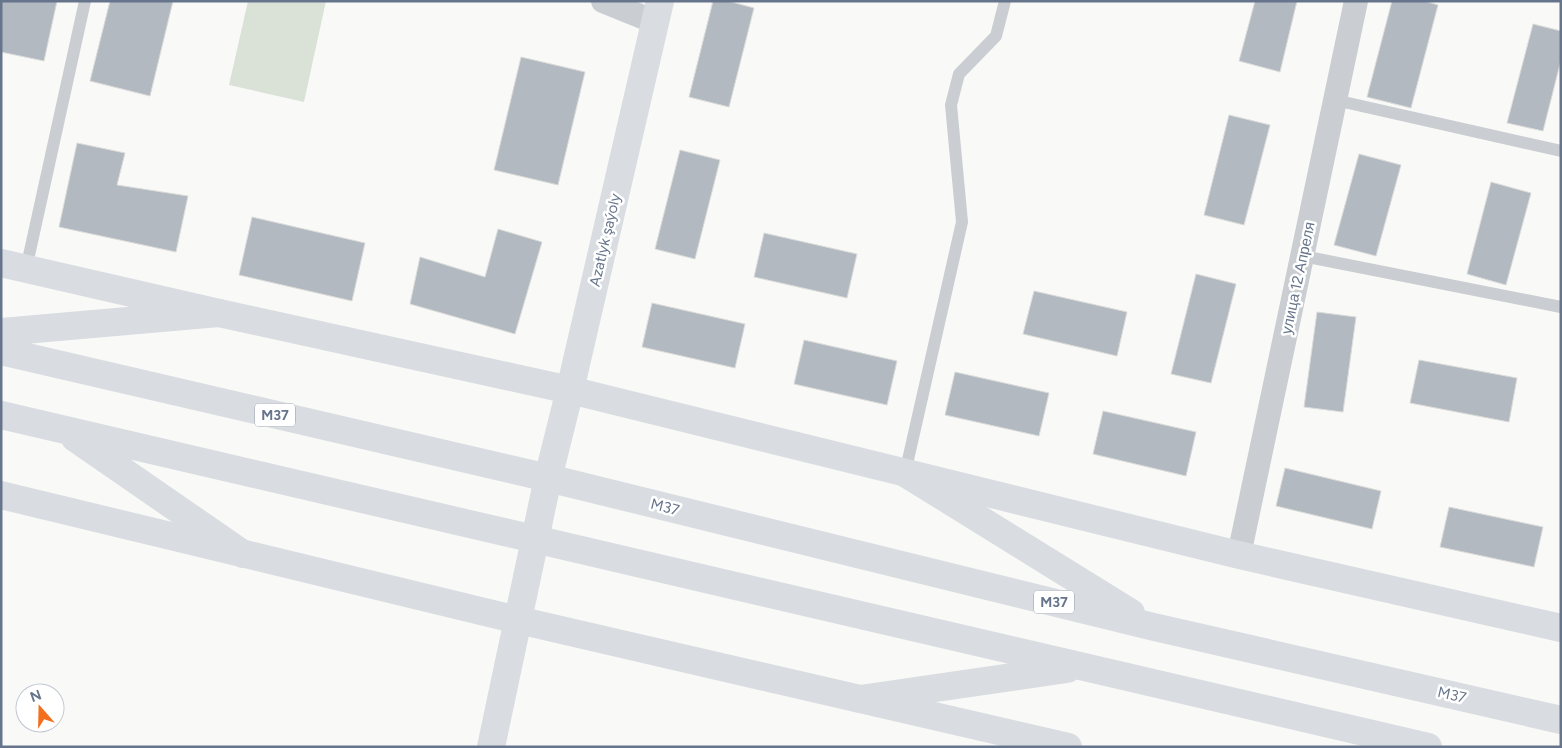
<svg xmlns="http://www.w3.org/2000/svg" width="1562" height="748" viewBox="0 0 1562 748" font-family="Figtree,sans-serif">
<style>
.green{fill:#dae2d8}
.building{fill:#b2b9c1;stroke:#dbdcd9}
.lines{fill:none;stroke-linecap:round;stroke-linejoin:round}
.lane{stroke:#cacdd1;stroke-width:12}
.street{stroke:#cacdd1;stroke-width:24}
.secondary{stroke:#d9dde2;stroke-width:28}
.highway{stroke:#d9dde2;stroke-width:28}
.labels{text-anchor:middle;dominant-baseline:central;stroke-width:5;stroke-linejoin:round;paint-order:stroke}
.shield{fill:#fff;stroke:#949eae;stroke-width:1}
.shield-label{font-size:14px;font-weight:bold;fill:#66758b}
.street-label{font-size:15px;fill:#66758b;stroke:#fff}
</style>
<rect width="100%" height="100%" fill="#f9faf7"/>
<path class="green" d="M 248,1 L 326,1 L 304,102 L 229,85 Z"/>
<path class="building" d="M 1,1 L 57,1 L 44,61 L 1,52 Z
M 110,1 L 173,1 L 150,96 L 90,81 Z
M 713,1 L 728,1 L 754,8 L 729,107 L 689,97 Z
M 1255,1 L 1297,1 L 1280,72 L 1239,61 Z
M 1392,1 L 1424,1 L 1438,5 L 1411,108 L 1367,97 Z
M 1533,24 L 1561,31 L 1561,60 L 1543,131 L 1507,123 Z
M 521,57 L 585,72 L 558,185 L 494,170 Z
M 1229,115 L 1270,125 L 1244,225 L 1204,215 Z
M 77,143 L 125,153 L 117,185 L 188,196 L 176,252 L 59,227 Z
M 680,150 L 720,160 L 695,259 L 655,249 Z
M 1359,154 L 1401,165 L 1376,256 L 1334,245 Z
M 1491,182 L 1531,193 L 1506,285 L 1467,274 Z
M 252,217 L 365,243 L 352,301 L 239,275 Z
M 498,229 L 542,242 L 515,334 L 410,304 L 420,257 L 485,277 Z
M 764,233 L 857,254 L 847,298 L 754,277 Z
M 1196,274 L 1236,284 L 1211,383 L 1171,374 Z
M 1034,291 L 1127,312 L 1117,356 L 1023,334 Z
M 652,303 L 745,324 L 735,368 L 642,347 Z
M 1317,312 L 1356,317 L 1343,412 L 1304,407 Z
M 804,340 L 897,361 L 887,405 L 794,384 Z
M 1419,360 L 1517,378 L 1509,422 L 1410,403 Z
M 955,372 L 1049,393 L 1039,436 L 945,415 Z
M 1103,411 L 1196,432 L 1186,476 L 1093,454 Z
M 1285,468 L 1381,491 L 1372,529 L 1276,506 Z
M 1449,507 L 1543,527 L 1534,567 L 1440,547 Z"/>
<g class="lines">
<path class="lane" d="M 1335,100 L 1561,151
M 1303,256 L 1561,307
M 26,269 L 85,1
M 905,473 L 962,222 L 951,105 L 959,74 L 996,36 L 1005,1"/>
<path class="street" d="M 603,1 L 655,22
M 1239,555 L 1356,1"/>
<path class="secondary" d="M 1,263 L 219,313 L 570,390 L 1239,555 L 1561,628
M 1,495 L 518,620 L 1068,747
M 491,747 L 548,478 L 570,390 L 660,1"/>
<path class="highway" d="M 1,332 L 219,313
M 1,351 L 548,478 L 1154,627 L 1561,720
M 1,415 L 1428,747
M 75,438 L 243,554
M 905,473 L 1131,613
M 860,699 L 1067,669"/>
</g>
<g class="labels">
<g class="shield">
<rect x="255" y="403.5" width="40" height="23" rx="4"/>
<rect x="1034" y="590.5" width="40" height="23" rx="4"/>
</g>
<g class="shield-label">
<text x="275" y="415">M37</text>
<text x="1054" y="602">M37</text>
</g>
<g class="street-label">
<text transform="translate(605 240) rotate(-77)">Azatlyk şaýoly</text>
<text transform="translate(1298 278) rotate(-78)">улица 12 Апреля</text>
<text transform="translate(665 507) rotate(14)">M37</text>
<text transform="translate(1452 695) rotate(13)">M37</text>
</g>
</g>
<rect width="1562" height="748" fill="none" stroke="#66758b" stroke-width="5"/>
<g transform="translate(40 708) rotate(340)"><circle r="24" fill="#ffffff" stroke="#c2c8d1"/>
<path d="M0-4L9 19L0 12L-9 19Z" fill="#f46f1d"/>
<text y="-8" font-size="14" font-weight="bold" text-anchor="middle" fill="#66758b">N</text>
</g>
</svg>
